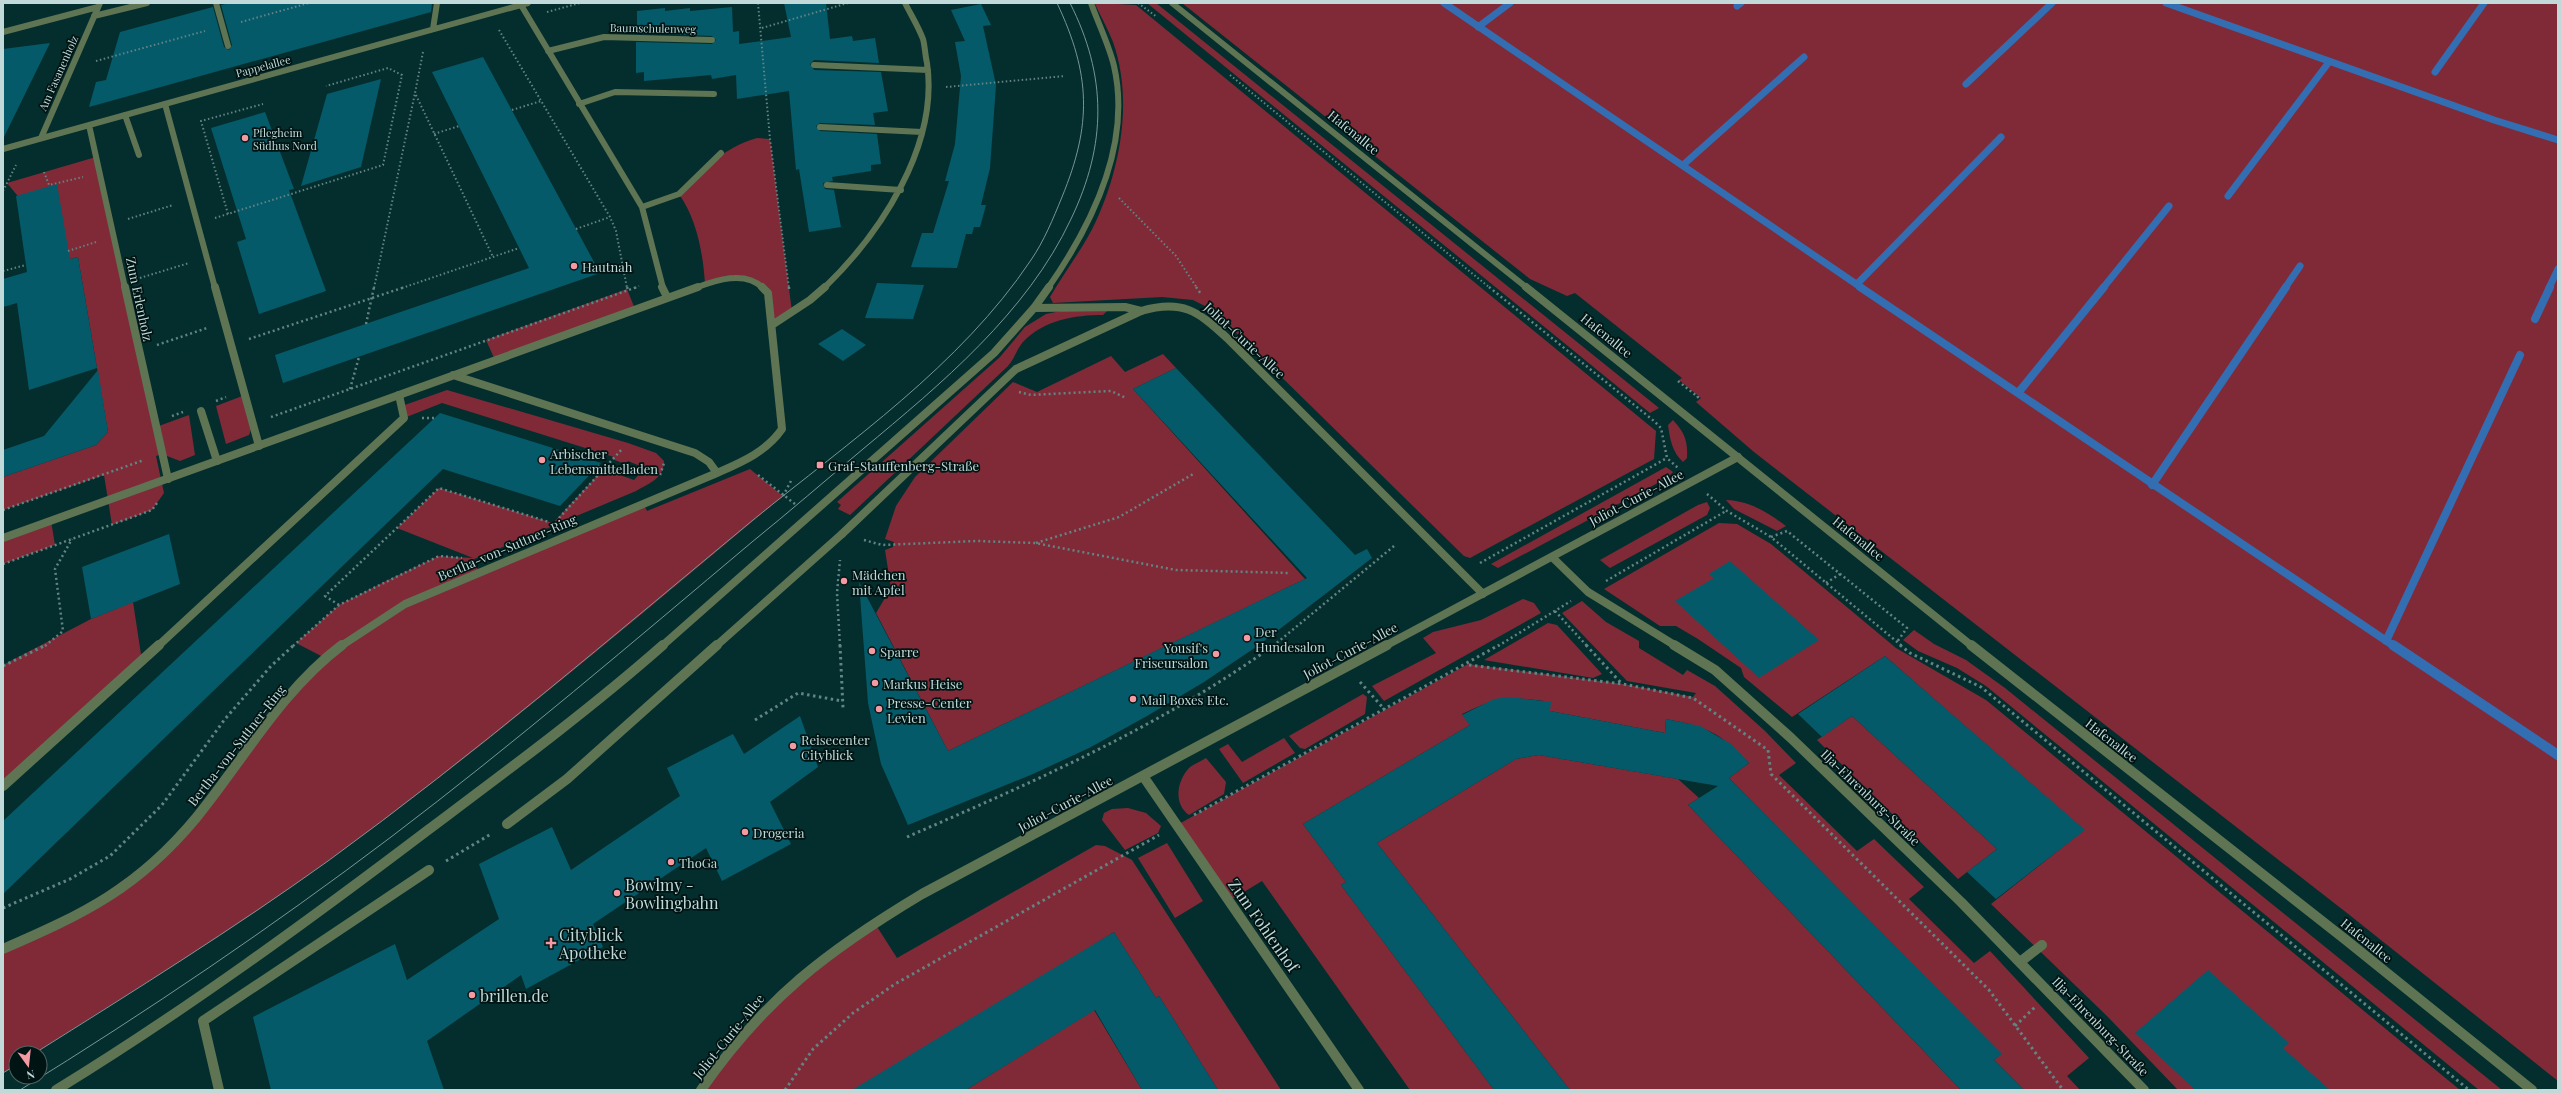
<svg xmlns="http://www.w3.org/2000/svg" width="2561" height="1093" viewBox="0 0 2561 1093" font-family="'Playfair Display',serif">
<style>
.green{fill:#802a38}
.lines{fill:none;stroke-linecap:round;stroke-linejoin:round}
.stream-far2{stroke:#336db2;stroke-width:7}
.stream-far1{stroke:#336db2;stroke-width:8}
.stream{stroke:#336db2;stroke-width:10}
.building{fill:#055a69}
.path-far2{stroke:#628483;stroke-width:2;stroke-dasharray:1.5 2.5;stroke-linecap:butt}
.path-far1{stroke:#628483;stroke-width:2.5;stroke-dasharray:2 3;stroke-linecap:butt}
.path{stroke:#628483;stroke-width:3;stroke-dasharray:2.5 3.5;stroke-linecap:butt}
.service-far2{stroke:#5f7453;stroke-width:6}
.service-far1{stroke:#5f7453;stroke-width:8}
.service{stroke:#5f7453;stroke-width:10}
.minor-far2{stroke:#5f7453;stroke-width:6}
.minor-far1{stroke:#5f7453;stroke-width:8}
.minor{stroke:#5f7453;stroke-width:10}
.tertiary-far2{stroke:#5f7453;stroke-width:6}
.tertiary-far1{stroke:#5f7453;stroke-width:8}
.tertiary{stroke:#5f7453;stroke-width:10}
.tram{stroke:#769695;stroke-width:1}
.poi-dot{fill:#f49aa2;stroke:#011414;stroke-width:1.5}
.labels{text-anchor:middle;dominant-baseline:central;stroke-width:3.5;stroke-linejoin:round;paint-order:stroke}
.far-street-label{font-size:11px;fill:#c1dad9;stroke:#011414}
.far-poi-label{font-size:11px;fill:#c1dad9;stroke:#011414;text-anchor:start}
.street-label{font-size:13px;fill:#c1dad9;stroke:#011414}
.poi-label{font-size:13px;fill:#c1dad9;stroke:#011414;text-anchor:start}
.near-poi-label{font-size:16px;fill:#c1dad9;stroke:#011414;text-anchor:start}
.near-street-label{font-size:16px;fill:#c1dad9;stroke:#011414}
</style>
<rect width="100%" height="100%" fill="#042e2d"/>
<path class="green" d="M 1097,3 L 1136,5 L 1656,431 L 1654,459 L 1470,558 L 1464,556 L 1213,310 L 1193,300 L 1162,297 L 1053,303 L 1050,297 C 1065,271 1085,246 1097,219 C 1121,166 1133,98 1113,42 C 1108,29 1101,17 1095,4 Z
M 1147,3 L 1156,3 L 1659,408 L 1650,413 Z
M 1182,3 L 2558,3 L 2558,1081 L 2347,913 L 1754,452 L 1696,402 L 1701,398 L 1679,380 L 1682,378 L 1575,293 L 1567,296 L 1530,279 Z
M 757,138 L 770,139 L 792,312 L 772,325 L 768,293 L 748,278 L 705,284 C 703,253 697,220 679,194 C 705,169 722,148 757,138 Z
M 96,157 L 156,427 L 189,415 L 195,455 L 180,461 L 162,454 L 156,456 L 164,493 L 152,510 L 112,525 L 104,475 L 3,510 L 3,477 L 96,445 L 108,432 L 78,257 L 70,259 L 7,183 Z
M 627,289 L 635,309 L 495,360 L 486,340 Z
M 1108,310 L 1103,315 C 1074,315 1044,320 1023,342 C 1017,349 1014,359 1008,366 L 850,515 L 838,509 L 841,505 L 837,502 L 1000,357 L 1025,327 L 1046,314 L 1061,311 Z
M 1163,354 L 1176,368 L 1133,389 L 1305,579 L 948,751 L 876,613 L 891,588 L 885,550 L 893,547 L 894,542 L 885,539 L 896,506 L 915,477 L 1013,382 L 1037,392 L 1111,356 L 1125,372 Z
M 447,390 L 628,443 L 656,453 L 664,461 C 664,478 650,483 636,491 L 474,559 L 479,573 L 643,503 L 647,511 L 750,469 L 783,496 C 614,637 446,781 264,906 C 189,957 112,1004 35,1053 L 16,1053 L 16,1065 L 3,1073 L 3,949 L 62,923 L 164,852 L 325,658 L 296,643 L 339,605 L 392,578 L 439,556 L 473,558 L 397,528 L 439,488 L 553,523 L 607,465 L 618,468 L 614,473 L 634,480 L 645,468 L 628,461 L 625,464 L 612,459 L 614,457 L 442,403 L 404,418 L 402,406 Z
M 245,395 L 253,424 L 249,435 L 226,444 L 216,406 Z
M 1673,420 C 1684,432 1688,440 1687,458 L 1683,462 C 1672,452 1670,439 1668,425 Z
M 1666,467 L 1673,472 L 1667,478 L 1498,568 L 1491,564 Z
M 1726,500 C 1750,501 1767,512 1786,526 L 1777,531 L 1734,509 Z
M 1707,502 L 1710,508 L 1707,515 L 1610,568 L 1600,560 L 1698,505 Z
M 51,521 L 55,545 L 3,564 L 3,538 Z
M 1719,523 L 1737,524 L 1771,544 L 1896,648 L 1986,700 L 2460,1090 L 2178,1090 L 2107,1016 L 1991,904 L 2084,830 L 1885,656 L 1792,717 L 1744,677 L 1741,668 L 1698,639 L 1676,626 L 1660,626 L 1604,589 Z
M 1523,599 L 1534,603 L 1541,613 L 1384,701 L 1372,686 L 1436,653 L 1423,638 L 1433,632 L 1481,620 Z
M 1582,601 L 1606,622 L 1639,641 L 1639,648 L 1683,675 L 1687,670 L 1715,686 L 1765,731 L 1796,763 L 1779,775 L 1857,851 L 1874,839 L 1924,887 L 1909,899 L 1974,963 L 1990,951 L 2089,1058 L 2067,1076 L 2080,1090 L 2024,1090 L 1994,1060 L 2001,1054 L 1729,778 L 1749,763 C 1719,732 1708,727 1666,719 L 1665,733 L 1550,711 L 1544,701 C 1502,696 1500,696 1462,714 L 1470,725 L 1303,824 L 1346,882 L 1341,885 L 1494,1090 L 1410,1090 L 1262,881 L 1229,901 L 1177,825 L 1468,664 L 1623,684 L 1693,697 L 1696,693 L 1627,681 L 1562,613 Z
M 133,602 L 142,661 L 3,786 L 3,665 L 91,619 Z
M 1548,623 L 1557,625 L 1602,674 L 1593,678 L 1484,660 Z
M 1914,630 L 1934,644 L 1966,660 L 2005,688 L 2502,1090 L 2479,1090 L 1986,686 L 1957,668 L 1918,651 L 1903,640 Z
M 1363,694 L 1367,697 L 1365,714 L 1305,749 L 1300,748 L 1289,736 Z
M 1852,716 L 1997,849 L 1958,879 L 1817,740 Z
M 1284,738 L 1295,753 L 1243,783 L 1219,749 L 1228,744 L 1242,762 Z
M 1539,755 L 1678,779 L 1699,798 L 1688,805 L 1960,1089 L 1570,1090 L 1377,843 L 1516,759 Z
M 1206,758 L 1226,782 L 1224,794 L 1189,815 C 1173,804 1177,781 1189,768 C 1194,764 1201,761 1206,758 Z
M 1128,808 L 1146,813 L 1161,826 L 1158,833 L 1125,850 L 1102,820 L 1104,813 L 1112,809 Z
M 1167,843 L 1203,901 L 1175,918 L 1138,858 Z
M 1096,845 L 1105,846 L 1132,860 L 1281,1090 L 1218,1090 L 1159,996 L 1156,998 L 1114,932 L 862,1090 L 701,1090 L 763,1009 L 874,922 L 897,958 Z
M 1094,1010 L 1142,1090 L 966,1090 Z"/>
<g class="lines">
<path class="stream-far2" d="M 1444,3 L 1862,288
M 2166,3 L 2494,120 L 2558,140
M 1737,6 L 1741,3
M 1478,27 L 1510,3
M 2435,72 L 2484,3
M 1966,84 L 2052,3
M 1683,165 L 1804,57
M 2228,196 L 2329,62
M 1857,284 L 2001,137
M 2103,288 L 2169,206
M 2285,288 L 2300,266
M 2549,288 L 2558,269"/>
<path class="stream-far1" d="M 1860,287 L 2394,646
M 2535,319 L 2550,287
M 2018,393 L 2104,287
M 2152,485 L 2286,287
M 2386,641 L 2520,355"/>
<path class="stream" d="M 2393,645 L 2558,755"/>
</g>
<path class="building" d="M 230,3 L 432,3 L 431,12 L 89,107 L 96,82 L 106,80 L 120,32 L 213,7 L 224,47 L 229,50 L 232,45 L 221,5 Z
M 784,3 L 826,3 L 830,39 L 852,36 L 853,41 L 875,38 L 879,63 L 814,60 L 810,64 L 814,70 L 881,72 L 888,111 L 873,113 L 875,125 L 820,123 L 816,126 L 820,131 L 877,134 L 881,164 L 871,165 L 871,171 L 832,177 L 833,181 L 823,183 L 825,189 L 834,190 L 841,227 L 809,232 L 799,169 L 796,170 L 789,91 L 737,99 L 736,75 L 712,79 L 711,75 L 644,81 L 644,72 L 636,73 L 636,42 L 712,44 L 716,40 L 712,36 L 637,33 L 637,11 L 665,8 L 665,11 L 690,8 L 690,11 L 732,7 L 733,32 L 739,31 L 739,44 L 791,37 Z
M 981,4 L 991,25 L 983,26 L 996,85 L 990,168 L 981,205 L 986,205 L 980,227 L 974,227 L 972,234 L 966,234 L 957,268 L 911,267 L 922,233 L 933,233 L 949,181 L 945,181 L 955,144 L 961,76 L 955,42 L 965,41 L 951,10 Z
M 50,43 L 3,139 L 3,49 Z
M 483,57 L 600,273 L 283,383 L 275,355 L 529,268 L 432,72 Z
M 381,79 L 361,167 L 301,186 L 327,94 Z
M 265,112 L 294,189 L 289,190 L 326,291 L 259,314 L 237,242 L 246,239 L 211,128 Z
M 57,184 L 70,259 L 78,257 L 97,368 L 29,390 L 17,303 L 3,307 L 3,279 L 27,272 L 16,196 Z
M 877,283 L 924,285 L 913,319 L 865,318 Z
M 842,329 L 866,345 L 843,361 L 818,344 Z
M 1176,368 L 1355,555 L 1367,549 L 1372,558 L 1259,645 L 1204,682 L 1147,716 L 1089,748 L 1033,774 L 908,825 L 881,764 L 868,703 L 859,582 L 948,751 L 1307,578 L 1133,389 Z
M 98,370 L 108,432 L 96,445 L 3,477 L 3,450 L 44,436 Z
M 440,413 L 601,463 L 560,506 L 443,469 L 3,894 L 3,821 Z
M 169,534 L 180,584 L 91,619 L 82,567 Z
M 1730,561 L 1819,640 L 1759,678 L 1675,601 L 1714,578 L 1709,574 Z
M 1885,656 L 2085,830 L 1996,899 L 1967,872 L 1997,849 L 1852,716 L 1822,737 L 1798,714 Z
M 1508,697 L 1551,702 L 1550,711 L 1665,733 L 1666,719 L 1700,726 L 1731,744 L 1749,763 L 1729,778 L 2002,1054 L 1994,1060 L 2024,1090 L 1961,1090 L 1688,805 L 1718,786 L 1539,755 L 1516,759 L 1377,843 L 1570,1090 L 1494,1090 L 1341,885 L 1346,882 L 1303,824 L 1470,725 L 1462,715 L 1494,699 Z
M 800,716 L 818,767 L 770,802 L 791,844 L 722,881 L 706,848 L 593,924 L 603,947 L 526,989 L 521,975 L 427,1041 L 444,1090 L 271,1090 L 253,1017 L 395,944 L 407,980 L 499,919 L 479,864 L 552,827 L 571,870 L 680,796 L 667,768 L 733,734 L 744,754 Z
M 1114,932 L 1156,998 L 1159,996 L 1218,1090 L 1142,1090 L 1095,1010 L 966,1090 L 852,1090 Z
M 2208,970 L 2289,1043 L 2283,1048 L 2330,1090 L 2195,1090 L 2135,1033 Z"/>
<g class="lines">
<path class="path-far2" d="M 758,3 L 770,139 L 789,288
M 1138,3 L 1157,17
M 547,12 L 580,3
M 241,22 L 309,3
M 762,28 L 848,3
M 499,30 L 610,217 L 616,231 L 627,288
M 423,52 L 415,93 L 493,257
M 96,61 L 205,31
M 1230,75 L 1490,288
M 946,87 L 1065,76
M 512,110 L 541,101
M 434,134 L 459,126
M 44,172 L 49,185 L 83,177
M 3,191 L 16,165
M 1119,198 L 1176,256 L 1197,288
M 228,214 L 201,121 L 263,104
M 215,218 L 383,165 L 402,75 L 388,68 L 326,86
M 128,219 L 173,205
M 576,229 L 610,217
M 68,251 L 96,242
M 3,271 L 26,265
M 140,278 L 189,263
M 374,288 L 415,93
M 402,288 L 519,248
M 635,288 L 639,286"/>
<path class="path-far1" d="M 627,287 L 628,290
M 789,287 L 789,289
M 1196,287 L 1201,294
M 1489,287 L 1654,421 L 1661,428 L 1667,458 L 1678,468
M 366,324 L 374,287
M 249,339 L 405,287
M 157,345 L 207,328
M 1678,381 L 1698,397 L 1695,398
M 350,389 L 359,357
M 1019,392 L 1031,395 L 1111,391 L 1126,398
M 216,401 L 226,397
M 172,416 L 183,412
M 271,417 L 637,287
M 422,418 L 435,418
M 598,466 L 604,468
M 660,475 L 664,463
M 758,475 L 795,504
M 1707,494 L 1727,511 L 1771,537 L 1902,646
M 783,496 L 792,479
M 3,510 L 144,460
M 559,518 L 622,449
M 1771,537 L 1787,531 L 1907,628 L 1897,642
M 864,540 L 882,545 L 977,541 L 1035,543 L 1176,570 L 1290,573
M 1036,543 L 1119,517 L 1195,473
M 1480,563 L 1667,458
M 3,564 L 152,510 L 157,503
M 1606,581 L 1726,511
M 1826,583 L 1840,574
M 339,605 L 325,596 L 439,488 L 549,522
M 1555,611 L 1587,646
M 45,646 L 63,631 L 55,569 L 72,539
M 293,646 L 339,605 L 439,556 L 462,558
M 840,646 L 837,593 L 840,560
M 1273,646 L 1394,546
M 1498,646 L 1571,601"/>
<path class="path" d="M 840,645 L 843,708
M 1586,645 L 1622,684
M 1900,645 L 1910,653 L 1981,687 L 2469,1090
M 1469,665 L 1623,684 L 1693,698 L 1768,750 L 1771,774 L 1989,990 L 2063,1090
M 3,666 L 46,645
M 1360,682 L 1385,710
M 755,720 L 798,693 L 842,701
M 1194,815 L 1499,645
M 907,837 C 1033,782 1162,726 1274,645
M 446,861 L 491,834
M 3,908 L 70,879 L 110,856 L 162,805 L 225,719 L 271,666 L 294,645
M 2015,1026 L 2035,1007
M 785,1090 L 813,1049 L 853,1013 L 895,984 L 1159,835"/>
<path class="service-far2" d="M 165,104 L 215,288
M 125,115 L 139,155
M 1048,288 C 1092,225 1132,145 1114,66 C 1109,45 1098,23 1091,3"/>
<path class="service-far1" d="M 215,287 L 259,446
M 1034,308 L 1125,307 L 1141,311
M 201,411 L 217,461
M 158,646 L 404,418 L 399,395
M 662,646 L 994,353 L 1034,308 L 1049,287
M 716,646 L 842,534"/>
<path class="service" d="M 3,786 L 159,645
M 507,824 L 567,779 L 717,645
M 2020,962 L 2042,945
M 56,1090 C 185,1011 308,921 428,830 C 508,770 588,711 663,645
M 219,1090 L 203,1021 L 429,870"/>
<path class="minor-far2" d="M 216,3 L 228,46
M 521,5 L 642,207 L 663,288
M 94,16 L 147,3
M 433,29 L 437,3
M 3,32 L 98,7
M 548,51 L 604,37 L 712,40
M 814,65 L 928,70
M 579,104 L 615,92 L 714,94
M 89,125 L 125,288
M 820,127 L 922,132
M 41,138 L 100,3
M 3,149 L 528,3
M 827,185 L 901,190
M 642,207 L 679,194 L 721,153
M 695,288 C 716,280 745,270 763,288
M 824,288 C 881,233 939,145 927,63 C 925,55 925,46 923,39 C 918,26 911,15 905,3"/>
<path class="minor-far1" d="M 125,287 L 168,479
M 662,287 L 667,297
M 772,325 L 810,300 L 825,287
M 453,375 L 695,453 L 709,462 L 717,473
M 842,534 L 1016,369 L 1141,311 C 1182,299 1198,311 1227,338 L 1483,594
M 3,538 L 698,287
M 1552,557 L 1588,592 L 1676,646
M 341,646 L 405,604 L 717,473 C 742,462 766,452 782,429 L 768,293 L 762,287
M 1385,646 L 1738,457"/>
<path class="minor" d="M 1674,645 L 1715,670 L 1791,738 L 1961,902 L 2144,1090
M 1143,776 L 1359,1090
M 3,949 C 84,914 138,888 196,818 C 244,759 281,691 342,645
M 701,1090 C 765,998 827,951 922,894 L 1387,645"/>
<path class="tertiary-far2" d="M 1172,3 L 1527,288"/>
<path class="tertiary-far1" d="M 1526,287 L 1972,646"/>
<path class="tertiary" d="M 1971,645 L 2346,940 L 2532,1090"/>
<path class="tram" d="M 35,1053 C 134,991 233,929 328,861 C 475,754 613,636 753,520 C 850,441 960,366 1031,260 C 1044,241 1053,219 1062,197 C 1092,124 1091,75 1057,3
M 3,1073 L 16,1065
M 20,1090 C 148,1011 272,927 391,837 C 515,743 633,642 752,542 C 789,512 826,480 863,449 C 941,384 1027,313 1071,219 C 1107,144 1107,76 1070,3"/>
</g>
<g class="poi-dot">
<circle cx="245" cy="138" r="4"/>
<circle cx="574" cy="266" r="4"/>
<circle cx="542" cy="460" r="4"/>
<rect x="816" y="461" width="8" height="8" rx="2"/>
<circle cx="844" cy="581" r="4"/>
<circle cx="1247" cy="638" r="4"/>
<circle cx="872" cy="651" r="4"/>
<circle cx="1216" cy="654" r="4"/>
<circle cx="875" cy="683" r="4"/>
<circle cx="1133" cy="699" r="4"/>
<circle cx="879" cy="709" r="4"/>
<circle cx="793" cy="746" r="4"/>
<circle cx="745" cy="832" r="4"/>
<circle cx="671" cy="862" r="4"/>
<circle cx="617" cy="893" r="4"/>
<path d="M549 937h4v4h4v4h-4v4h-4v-4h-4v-4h4z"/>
<circle cx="472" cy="995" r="4"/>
</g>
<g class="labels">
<g class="far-street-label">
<text transform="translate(653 28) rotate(1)">Baumschulenweg</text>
<text transform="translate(263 66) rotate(-15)">Pappelallee</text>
<text transform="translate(58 73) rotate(-66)">Am Fasanenholz</text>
</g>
<g class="far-poi-label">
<text x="253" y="132">Pflegheim<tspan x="253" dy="13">Südhus Nord</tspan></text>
</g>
<g class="street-label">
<text transform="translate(1354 132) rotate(39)">Hafenallee</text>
<text transform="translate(140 299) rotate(78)">Zum Erlenholz</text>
<text transform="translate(1607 335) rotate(39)">Hafenallee</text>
<text transform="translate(1245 340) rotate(43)">Joliot-Curie-Allee</text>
<text transform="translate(1636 497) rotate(-28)">Joliot-Curie-Allee</text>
<text transform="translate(1859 538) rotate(39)">Hafenallee</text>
<text transform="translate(507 547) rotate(-23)">Bertha-von-Suttner-Ring</text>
<text transform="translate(1350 650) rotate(-28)">Joliot-Curie-Allee</text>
<text transform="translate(2112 740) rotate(38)">Hafenallee</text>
<text transform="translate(236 745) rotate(-52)">Bertha-von-Suttner-Ring</text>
<text transform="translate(1871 797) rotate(44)">Ilja-Ehrenburg-Straße</text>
<text transform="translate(1065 803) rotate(-28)">Joliot-Curie-Allee</text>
<text transform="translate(2367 940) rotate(39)">Hafenallee</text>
<text transform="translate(2101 1026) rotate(46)">Ilja-Ehrenburg-Straße</text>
<text transform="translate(728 1036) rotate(-51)">Joliot-Curie-Allee</text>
</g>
<g class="poi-label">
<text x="582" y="266">Hautnah</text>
<text x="550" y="453">Arbischer<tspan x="550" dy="15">Lebensmittelladen</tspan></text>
<text x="828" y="465">Graf-Stauffenberg-Straße</text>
<text x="852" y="574">Mädchen<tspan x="852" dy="15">mit Apfel</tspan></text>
<text x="1255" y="631">Der<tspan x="1255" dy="15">Hundesalon</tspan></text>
<text x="1208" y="647" text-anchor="end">Yousif's<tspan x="1208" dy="15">Friseursalon</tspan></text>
<text x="880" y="651">Sparre</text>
<text x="883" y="683">Markus Heise</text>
<text x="1141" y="699">Mail Boxes Etc.</text>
<text x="887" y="702">Presse-Center<tspan x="887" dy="15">Levien</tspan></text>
<text x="801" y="739">Reisecenter<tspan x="801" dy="15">Cityblick</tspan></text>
<text x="753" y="832">Drogeria</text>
<text x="679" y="862">ThoGa</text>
</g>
<g class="near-poi-label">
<text x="625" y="884">Bowlmy -<tspan x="625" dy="18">Bowlingbahn</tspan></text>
<text x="559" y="934">Cityblick<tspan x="559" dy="18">Apotheke</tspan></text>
<text x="480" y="995">brillen.de</text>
</g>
<g class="near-street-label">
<text transform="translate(1264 925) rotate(55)">Zum Fohlenhof</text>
</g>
</g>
<rect width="2561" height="1093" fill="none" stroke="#c1dad9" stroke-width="8"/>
<g transform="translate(28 1065) rotate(165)"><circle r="19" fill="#011414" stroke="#4e6363"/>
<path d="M0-3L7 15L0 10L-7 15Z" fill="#f49aa2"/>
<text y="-6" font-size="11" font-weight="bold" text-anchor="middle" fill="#c1dad9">N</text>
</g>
</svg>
